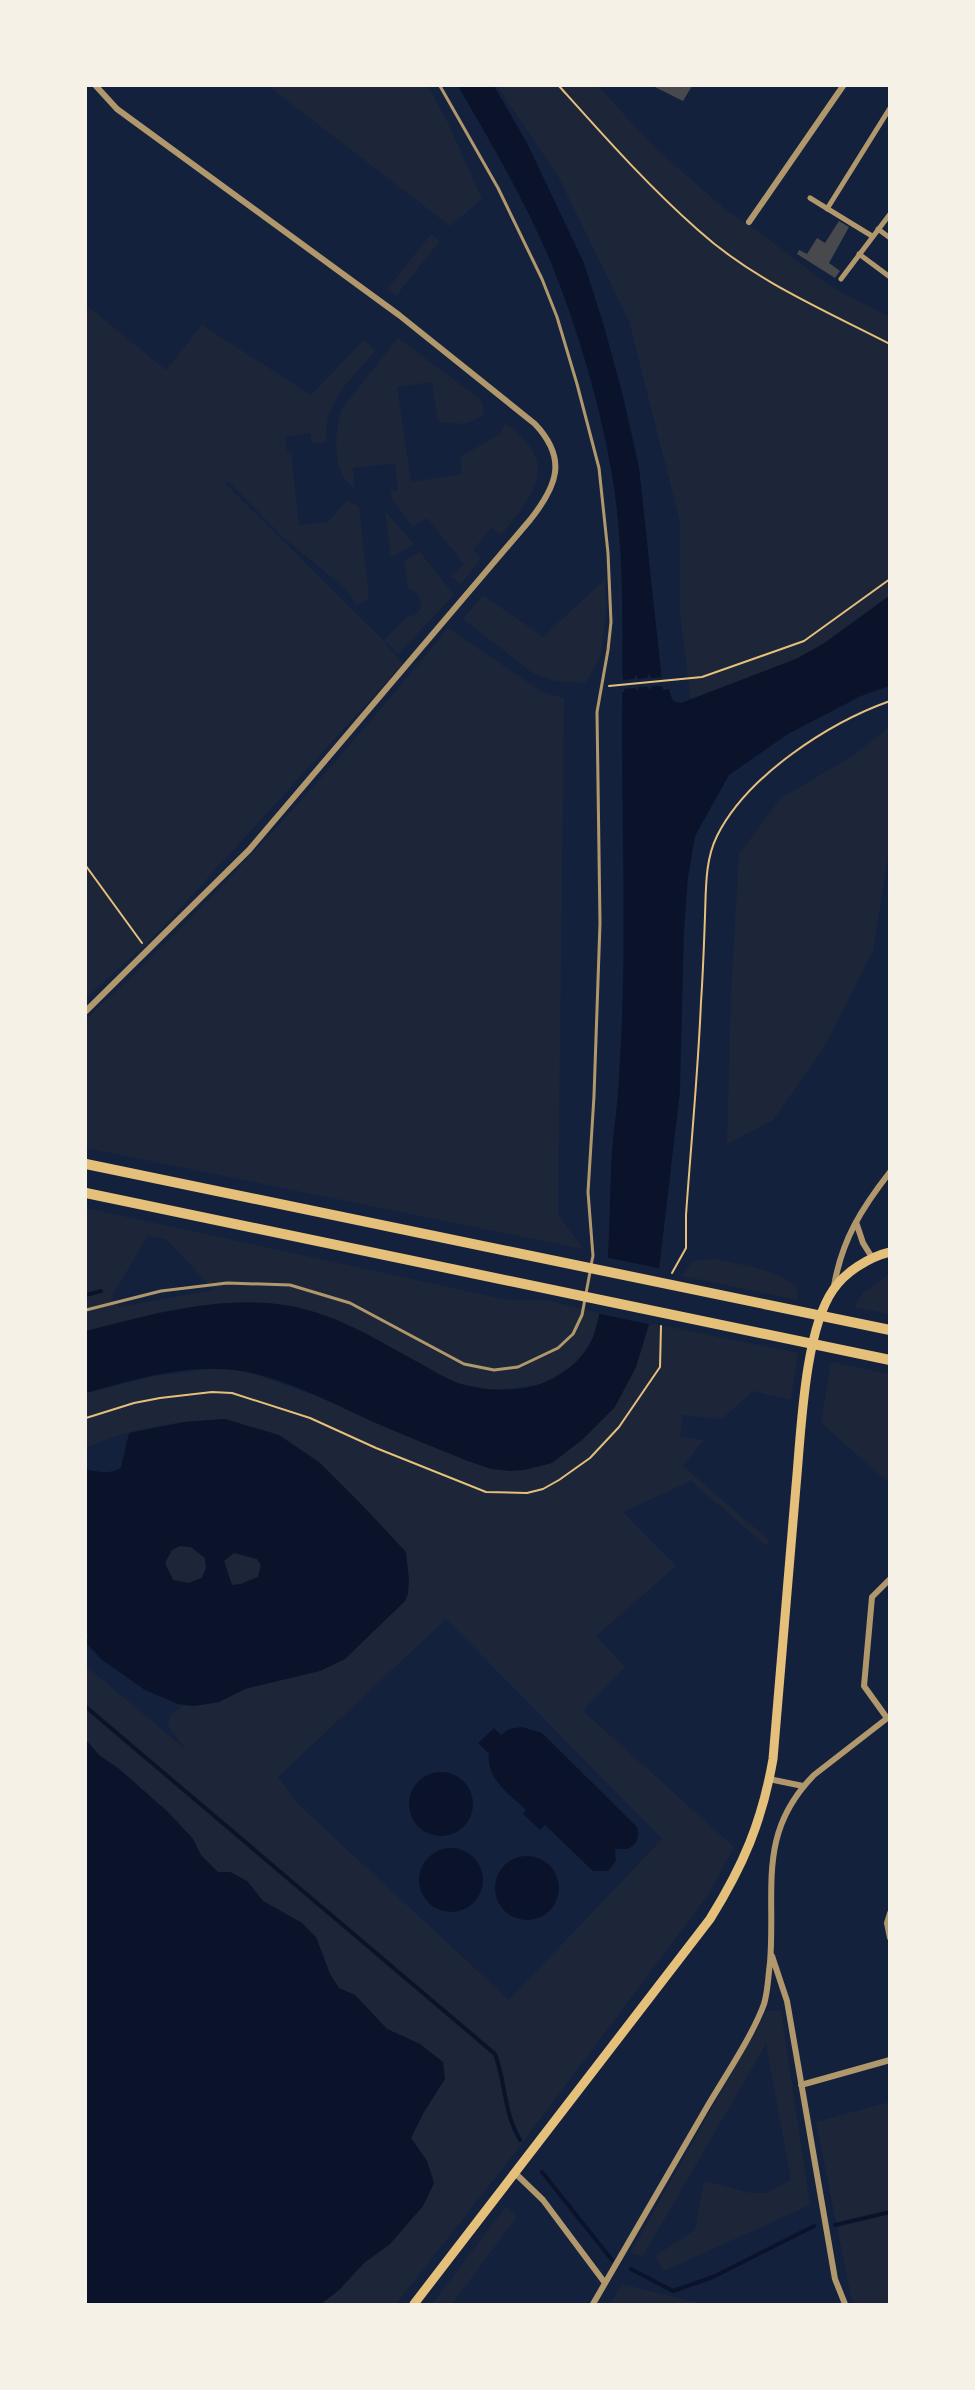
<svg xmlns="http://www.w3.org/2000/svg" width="975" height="2390" viewBox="0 0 975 2390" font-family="'Work Sans',sans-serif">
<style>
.green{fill:#1d2539;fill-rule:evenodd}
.water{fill:#0b132b;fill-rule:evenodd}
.pier{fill:#14213d}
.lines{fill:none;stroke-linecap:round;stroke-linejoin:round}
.stream{stroke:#0b132b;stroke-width:4}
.building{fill:#48494c}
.path{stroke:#e5c07b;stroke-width:2}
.service{stroke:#b1986c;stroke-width:3}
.pedestrian{stroke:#b1986c;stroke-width:5}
.minor{stroke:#b1986c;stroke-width:6}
.secondary{stroke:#e5c07b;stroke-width:9}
.trunk{stroke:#e5c07b;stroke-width:10}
</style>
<rect width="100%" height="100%" fill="#14213d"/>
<path class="green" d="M 268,86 L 428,86 L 447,121 L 482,199 L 450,226 Z
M 497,86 L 598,86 L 656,149 L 726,210 L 759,232 L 830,286 L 889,317 L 889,596 L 823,644 L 796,659 L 691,699 L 680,614 L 680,522 L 629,321 L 558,176 Z
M 431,234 L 440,241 L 396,296 L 387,289 Z
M 86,305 L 166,370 L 202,325 L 311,395 L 364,340 L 376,350 C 351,380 324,400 326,442 L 312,444 L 310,433 L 285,437 L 287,454 L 291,453 L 299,525 L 328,522 L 347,500 L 359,507 L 369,598 L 357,605 L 347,590 L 284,538 L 229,482 L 226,484 L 380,637 L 403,664 L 151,940 L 86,998 Z
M 398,338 L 481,400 L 483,406 L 483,415 C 467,426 457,425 438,421 L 432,382 L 397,387 L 411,482 L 462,474 L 460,457 L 500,434 L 505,423 C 561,464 536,490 502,534 L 491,528 L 473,550 L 481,558 L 461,584 L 451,576 L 464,564 L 427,518 L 413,527 L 392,499 L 390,491 L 398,491 L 395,463 L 353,468 L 355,490 C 351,486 346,481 343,476 C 333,460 335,424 343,407 Z
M 385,511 L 414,544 L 391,558 Z
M 420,552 L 454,595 L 398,654 L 384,640 L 406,618 L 416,614 L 421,608 L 420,598 L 414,590 L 408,589 L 404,561 Z
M 605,579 L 606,610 L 601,656 L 585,683 L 555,681 L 533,673 L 463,619 L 483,595 L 543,637 Z
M 448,628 L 542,692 L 564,698 L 558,1214 L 583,1249 L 86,1148 L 86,1019 C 217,899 335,766 448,628 Z
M 889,727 L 889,850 L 873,951 L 823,1049 L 773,1120 L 727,1144 L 731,994 L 739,854 L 781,798 L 854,755 Z
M 86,1208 L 508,1300 L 546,1300 L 599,1313 L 593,1339 L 575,1364 L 542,1384 L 493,1391 L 457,1383 L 342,1322 L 228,1303 L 165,1311 L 86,1331 ZM 148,1235 L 167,1240 L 214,1290 L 119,1307 L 111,1298 Z
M 717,1259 C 744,1266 776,1269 797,1287 L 798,1300 L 682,1276 L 693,1261 Z
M 889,1274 L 889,1314 L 854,1307 L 863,1293 Z
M 650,1323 L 798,1353 L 791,1400 L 753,1391 L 722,1419 L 683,1415 L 680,1437 L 704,1440 L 683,1466 L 770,1541 L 766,1546 L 691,1481 L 623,1512 L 676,1566 L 596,1636 L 625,1667 L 583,1711 L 734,1847 L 708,1895 L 517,2150 L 396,2304 L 321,2304 L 339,2290 L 364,2263 L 390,2244 L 423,2206 L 434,2183 L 427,2161 L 411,2138 L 424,2112 L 420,2044 L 387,2029 L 355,1995 L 339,1989 L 330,1974 L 323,1953 L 302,1923 L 263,1901 L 247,1881 L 230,1872 L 218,1872 L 201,1855 L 193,1839 L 168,1812 L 118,1768 L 99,1755 L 86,1740 L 86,1666 L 185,1749 L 168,1726 L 170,1716 L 183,1705 L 194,1706 L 219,1702 L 245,1689 L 345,1659 L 357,1647 L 225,1419 C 178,1421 129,1428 86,1448 L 86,1393 L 156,1376 L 211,1369 L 235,1370 L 260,1376 L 319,1397 L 468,1461 L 552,1463 L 583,1439 L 614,1407 L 636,1367 ZM 446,1619 L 662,1839 L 509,2000 L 298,1804 L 278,1777 Z
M 831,1362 L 889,1374 L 889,1483 L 821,1423 Z
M 180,1546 L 191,1547 L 205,1558 L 206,1568 L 202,1578 L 189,1583 L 173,1580 L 165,1563 L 172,1549 Z
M 234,1553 L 257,1559 L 261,1565 L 258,1577 L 241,1584 L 232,1585 L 223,1561 Z
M 767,2011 L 781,2011 L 810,2205 L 664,2271 L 655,2256 L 695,2230 L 704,2181 L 751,2193 L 766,2193 L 791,2180 L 766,2044 L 643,2256 L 630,2253 Z
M 889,2102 L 889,2304 L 855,2304 L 852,2301 L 816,2122 Z
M 506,2206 L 517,2217 L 452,2304 L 432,2304 Z
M 622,2284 L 698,2303 L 700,2304 L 610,2304 Z"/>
<path class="water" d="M 458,86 L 494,86 L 526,141 L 584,263 L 604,326 L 623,396 L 639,467 L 663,690 L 669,689 C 671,698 672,702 681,703 L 796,659 L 823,644 L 889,596 L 889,686 L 861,696 L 788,734 L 729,775 L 695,836 L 688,877 L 684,931 L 680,1091 L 655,1304 L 636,1367 L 615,1407 L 583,1439 L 552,1463 L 524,1470 L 510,1471 L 491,1469 L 468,1461 C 436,1448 403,1435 371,1421 C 333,1403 275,1374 234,1370 C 185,1364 132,1380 86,1393 L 86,1331 C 150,1315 218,1295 285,1305 C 331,1312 373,1337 412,1359 C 428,1367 444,1379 461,1384 C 484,1391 520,1392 543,1383 C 565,1375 587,1356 594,1334 C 613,1275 608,1211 612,1151 C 614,1126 618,1102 619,1077 C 627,961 622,843 622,727 C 622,641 626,554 611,469 C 599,401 578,330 552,265 C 526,203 492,144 458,86 Z
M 225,1419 L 279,1435 L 319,1462 L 362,1505 L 406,1552 L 409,1580 L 408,1594 L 405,1601 L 345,1659 L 320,1671 L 245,1689 L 219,1702 L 194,1706 L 178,1704 L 145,1690 L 102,1660 L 86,1643 L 88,1637 L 86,1631 L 86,1469 C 97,1472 112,1475 121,1467 L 129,1433 L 184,1422 ZM 180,1546 L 191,1547 L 205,1558 L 206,1568 L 202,1578 L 189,1583 L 173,1580 L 165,1563 L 172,1550 ZM 234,1553 L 257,1559 L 261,1565 L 258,1577 L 241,1584 L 232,1585 L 224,1561 Z
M 522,1727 L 542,1733 L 637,1827 C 640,1837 637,1845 627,1849 L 615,1849 L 616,1861 L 608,1871 L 593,1871 L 545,1825 L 540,1830 L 523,1814 L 526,1810 C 510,1795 486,1779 489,1754 L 478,1743 L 494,1728 L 501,1735 L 509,1729 Z
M 86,1740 L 99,1755 L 118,1768 L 168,1812 L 193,1839 L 201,1855 L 218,1872 L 230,1872 L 247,1881 L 263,1901 L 302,1923 L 316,1937 L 330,1974 L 339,1988 L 355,1995 L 387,2029 L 420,2044 L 443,2062 L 445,2079 L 424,2112 L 411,2138 L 427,2161 L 434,2183 L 423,2206 L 390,2244 L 364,2263 L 339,2290 L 321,2304 L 86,2304 Z
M409 1804a32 32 0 1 1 64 0a32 32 0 1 1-64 0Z
M419 1880a32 32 0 1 1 64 0a32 32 0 1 1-64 0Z
M495 1888a32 32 0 1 1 64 0a32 32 0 1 1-64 0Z"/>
<path class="pier" d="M 649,674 L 651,678 L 662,677 L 662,674 L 665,674 L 666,687 L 672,689 L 663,689 L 663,686 L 652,686 L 650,690 L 648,687 L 639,687 L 637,691 L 635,688 L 624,689 L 624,692 L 619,693 L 619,677 L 623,677 L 623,680 L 634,679 L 636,675 L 638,679 L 647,678 Z
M 604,1257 L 663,1269 L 658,1305 L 652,1325 L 596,1313 L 601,1294 Z"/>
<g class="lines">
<path class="stream" d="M 86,1295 L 101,1291
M 86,1707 L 495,2054 C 506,2083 503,2111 520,2140
M 542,2172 L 612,2260
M 835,2225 L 890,2212
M 631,2269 L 673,2291 L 713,2277 L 814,2226"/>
</g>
<path class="building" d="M 653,86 L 692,86 L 683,101 Z
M 839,221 L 849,227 L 829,263 L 840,271 L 835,278 L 797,254 L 799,250 L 807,254 L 817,238 L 825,243 Z"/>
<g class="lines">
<path class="path" d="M 559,86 C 603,135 648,186 698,230 C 753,280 824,310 890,344
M 609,686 L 702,677 L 804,641 L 890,579
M 86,866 L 142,943
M 672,1273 L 686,1248 L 686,1215 C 691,1144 698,1073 701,1002 C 703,973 704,945 705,916 C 706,889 705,860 717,836 C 747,776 828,723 890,701
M 86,1418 L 134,1403 L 160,1398 L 212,1392 L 232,1393 L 310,1418 L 376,1448 L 486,1492 L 527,1493 L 543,1489 L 559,1480 L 590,1458 L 619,1427 L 660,1367 L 661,1326"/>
<path class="service" d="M 440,86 L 498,188 L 542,279 L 557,317 L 577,384 L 599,468 L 608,553 L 611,622 L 608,650 L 597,712 L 600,923 L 594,1096 L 588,1192 L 593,1256 L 591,1265
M 86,1310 L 161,1291 L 227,1283 L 290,1285 L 350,1303 L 464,1364 L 494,1370 L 518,1367 L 558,1348 L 573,1334 L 582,1315 L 590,1272"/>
<path class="pedestrian" d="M 810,198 L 872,236
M 827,209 L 890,108
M 878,229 L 890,238
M 859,254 L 890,277
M 841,279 L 890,214"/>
<path class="minor" d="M 749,222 L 843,86
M 86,1011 L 249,850 L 530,520 C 557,486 568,459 535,424 L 399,315 L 117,109 L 96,86
M 856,1222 L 863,1243 L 873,1259
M 834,1286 C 842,1240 861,1209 890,1172
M 887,1718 L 864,1686 L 872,1597 L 890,1579
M 769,1779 L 803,1786
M 890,1913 L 887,1923 L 890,1938
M 772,1956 L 787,2001 L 835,2279 L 845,2304
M 801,2085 L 890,2060
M 515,2173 L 543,2200 L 605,2283
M 593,2304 C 631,2239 669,2173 707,2107 C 724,2078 753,2035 764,2004 C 768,1991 768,1977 770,1963 C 776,1890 756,1834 814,1775 L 890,1716"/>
<path class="secondary" d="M 414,2304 L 710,1919 C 743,1866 762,1822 773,1759 C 781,1668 788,1577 796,1486 C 801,1434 804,1332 833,1290 C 845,1272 869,1257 890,1252"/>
<path class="trunk" d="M 86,1164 L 890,1330
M 86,1193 L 890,1360"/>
</g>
<rect width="975" height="2390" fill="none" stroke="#f6f1e7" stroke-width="174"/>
</svg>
